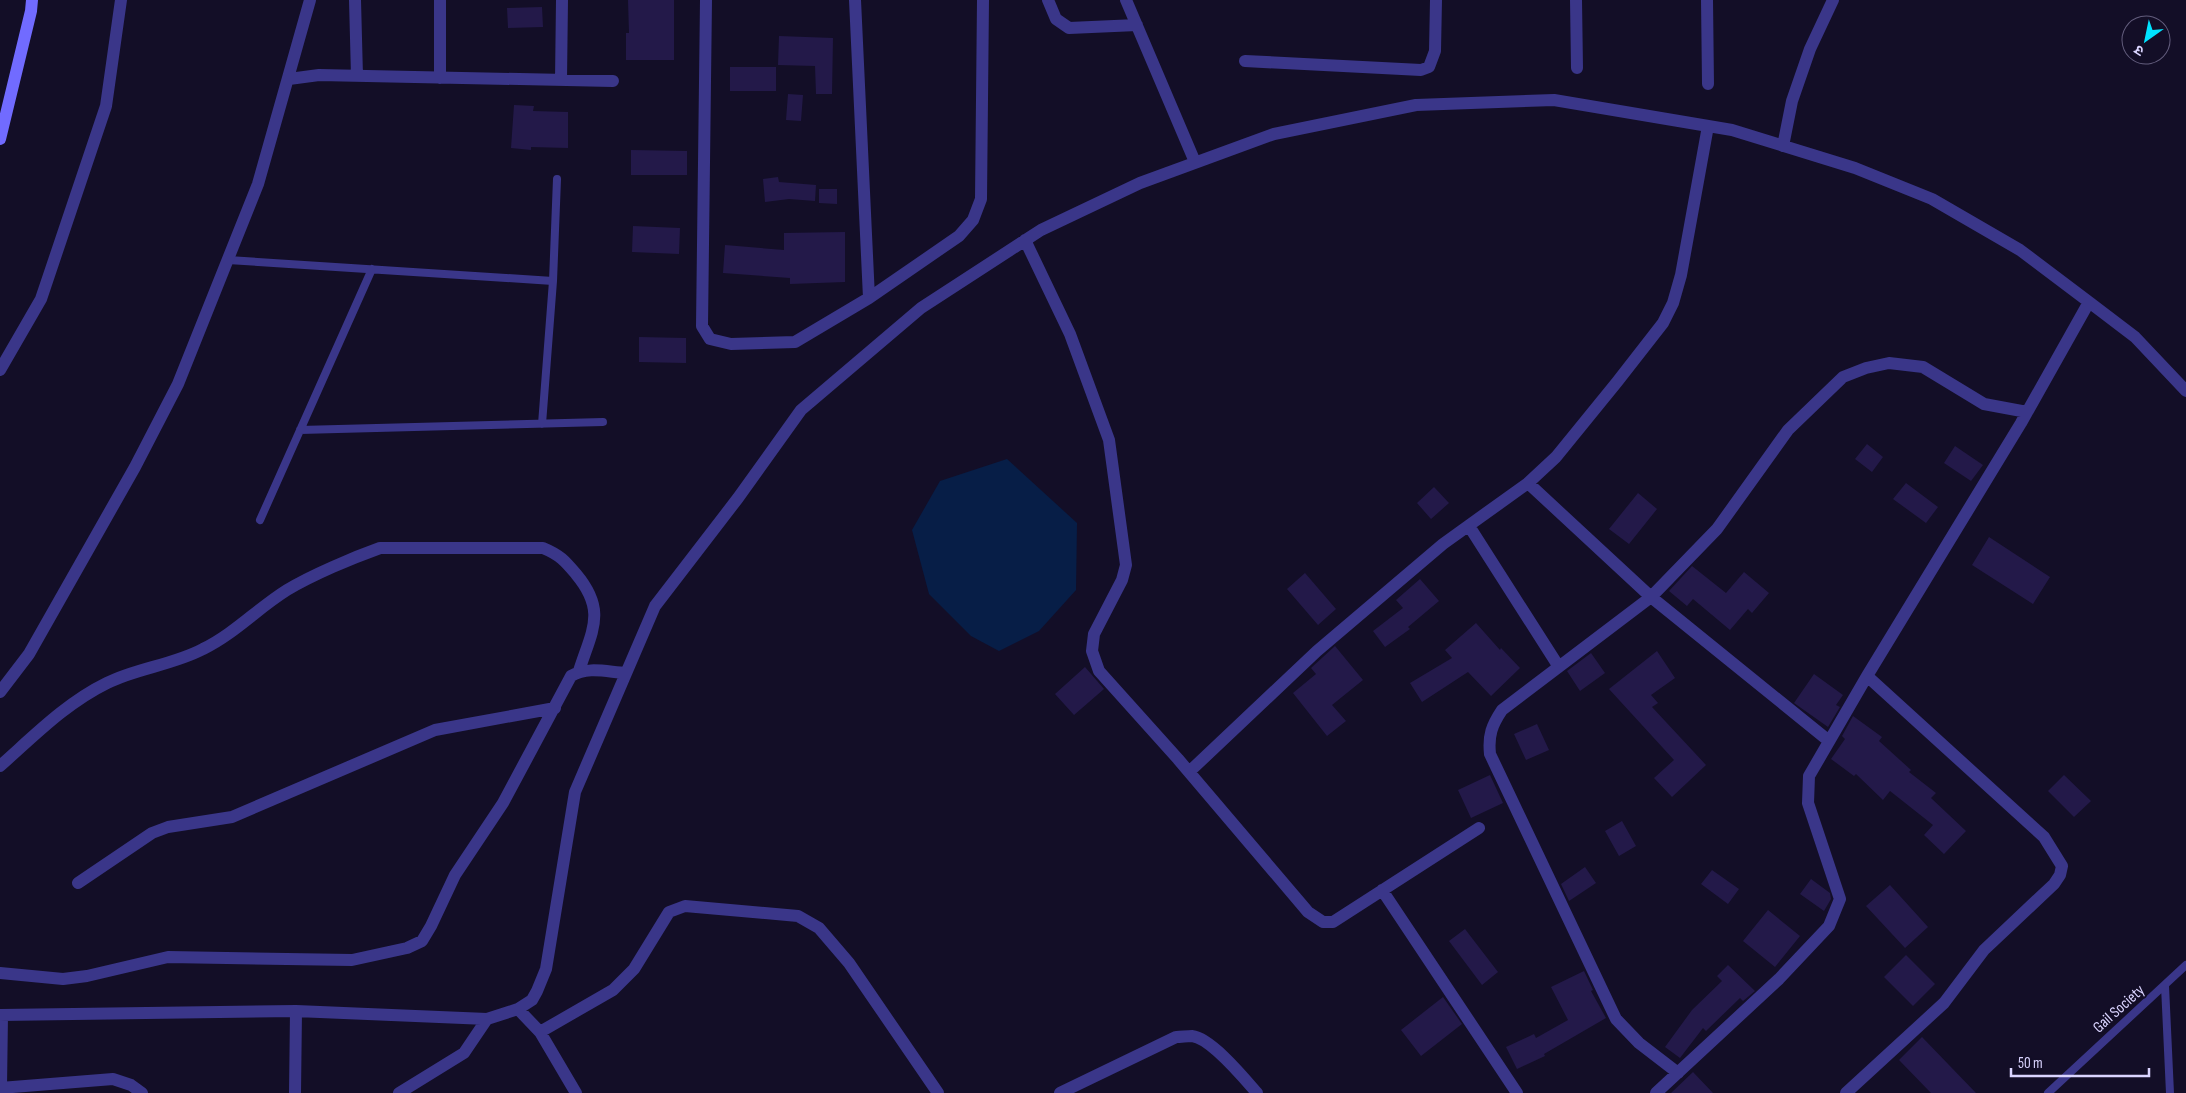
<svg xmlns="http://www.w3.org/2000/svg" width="2186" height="1093" viewBox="0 0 2186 1093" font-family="'Sofia Sans Condensed','Noto Sans Devanagari',sans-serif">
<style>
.water{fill:#071e47}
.building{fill:#231949}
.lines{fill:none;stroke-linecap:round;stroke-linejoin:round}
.service{stroke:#3a3689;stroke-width:8}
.minor{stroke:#3a3689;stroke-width:12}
.secondary{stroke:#716bff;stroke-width:12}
.labels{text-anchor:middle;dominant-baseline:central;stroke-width:4;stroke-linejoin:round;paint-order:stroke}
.street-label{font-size:16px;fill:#dad4ff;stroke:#130e27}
</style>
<rect width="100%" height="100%" fill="#130e27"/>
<path class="water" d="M 1007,459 L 1077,523 L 1076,590 L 1039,631 L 999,651 L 971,636 L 929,594 L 912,530 L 940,481 Z"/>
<path class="building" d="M 628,0 L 674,0 L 674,60 L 626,60 L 626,33 L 629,33 Z
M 542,7 L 543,27 L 508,28 L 507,8 Z
M 779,36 L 833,38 L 832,94 L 816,94 L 815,66 L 778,65 Z
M 730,67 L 776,67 L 776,91 L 730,91 Z
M 788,94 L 803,95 L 801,121 L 786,120 Z
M 514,105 L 534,106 L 533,111 L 568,112 L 568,148 L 531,147 L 531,150 L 511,148 Z
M 631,150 L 687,151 L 687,175 L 631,175 Z
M 778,177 L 779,182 L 816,185 L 815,201 L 789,199 L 765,202 L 763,179 Z
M 819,189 L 837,189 L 837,204 L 819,203 Z
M 633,226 L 680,228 L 679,254 L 632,252 Z
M 845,232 L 845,282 L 790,284 L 790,278 L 723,273 L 725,245 L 784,250 L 784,233 Z
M 639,337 L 686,338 L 686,363 L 639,362 Z
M 1867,444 L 1883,457 L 1872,472 L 1855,459 Z
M 1955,446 L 1983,465 L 1971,481 L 1944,463 Z
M 1906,483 L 1938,507 L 1926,523 L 1893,499 Z
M 1434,487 L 1449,503 L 1431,519 L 1417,503 Z
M 1638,493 L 1657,509 L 1629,544 L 1609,529 Z
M 1989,537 L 2050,577 L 2033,604 L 1972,565 Z
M 1692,566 L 1726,593 L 1744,572 L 1769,593 L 1752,613 L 1748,609 L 1730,630 L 1693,599 L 1687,606 L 1669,591 Z
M 1305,573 L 1336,609 L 1318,625 L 1287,589 Z
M 1420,579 L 1439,601 L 1408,627 L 1410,629 L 1385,647 L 1373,631 L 1403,608 L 1396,600 Z
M 1476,623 L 1500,650 L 1501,648 L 1520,668 L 1491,696 L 1468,672 L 1422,702 L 1410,683 L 1452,658 L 1445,650 Z
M 1335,646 L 1363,680 L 1332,705 L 1346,721 L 1327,736 L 1293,693 L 1316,674 L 1311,668 Z
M 1657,651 L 1675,678 L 1651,695 L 1658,703 L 1652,707 L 1706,765 L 1672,797 L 1654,778 L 1674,760 L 1609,689 Z
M 1591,653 L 1605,673 L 1580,691 L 1567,671 Z
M 1085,667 L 1104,689 L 1074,715 L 1055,694 Z
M 1814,674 L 1843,695 L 1836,705 L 1840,707 L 1828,727 L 1794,703 Z
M 1853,716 L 1882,737 L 1879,741 L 1911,770 L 1909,772 L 1936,793 L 1931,798 L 1966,831 L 1944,854 L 1924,835 L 1933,825 L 1890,791 L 1883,800 L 1856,774 L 1854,776 L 1831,759 L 1845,739 L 1842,736 Z
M 1537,724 L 1549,750 L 1526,760 L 1514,734 Z
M 1490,775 L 1503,803 L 1471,818 L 1458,790 Z
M 2064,775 L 2091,801 L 2074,817 L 2048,791 Z
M 1622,821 L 1636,846 L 1619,856 L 1605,831 Z
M 1585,867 L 1596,883 L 1569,901 L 1561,884 Z
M 1712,870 L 1739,889 L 1728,904 L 1701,884 Z
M 1811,879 L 1830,893 L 1831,899 L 1824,911 L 1800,894 Z
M 1890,885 L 1928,927 L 1905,948 L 1866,906 Z
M 1768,910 L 1800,936 L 1775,967 L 1743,941 Z
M 1465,929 L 1498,972 L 1482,985 L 1449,941 Z
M 1906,955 L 1935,984 L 1913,1006 L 1884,977 Z
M 1728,965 L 1755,991 L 1743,1001 L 1740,998 L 1706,1031 L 1703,1028 L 1680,1058 L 1665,1047 L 1692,1010 L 1722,981 L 1717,976 Z
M 1584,971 L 1593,990 L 1591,991 L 1606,1018 L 1544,1054 L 1545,1056 L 1517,1069 L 1506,1047 L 1534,1034 L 1536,1038 L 1568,1020 L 1551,987 Z
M 1443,997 L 1462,1024 L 1421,1056 L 1401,1030 Z
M 1922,1037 L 1976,1093 L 1931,1093 L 1899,1060 Z
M 1693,1072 L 1713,1093 L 1671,1093 Z"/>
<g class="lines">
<path class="service" d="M 228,260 L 553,281
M 542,424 L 553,281 L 557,179
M 300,430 L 603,422
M 260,520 L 372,269
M 2165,986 L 2170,1093
M 2048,1093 L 2186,965"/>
<path class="minor" d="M 355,0 L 357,76
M 706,0 L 702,326 L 710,339 L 731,344 L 795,342 L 869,298 L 959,236 L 973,220 L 981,199 L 983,0
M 855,0 L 869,298
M 1048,0 L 1056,19 L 1069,28 L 1137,25
M 1126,0 L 1195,162
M 1576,0 L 1577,68
M 1707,0 L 1708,84
M 1245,61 L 1421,70 L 1429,67 L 1435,51 L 1436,0
M 440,78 L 440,0
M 289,79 L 319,75 L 613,81
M 561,80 L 562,0
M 1783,146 L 1792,101 L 1810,49 L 1833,0
M 1025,240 L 1070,334 L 1109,440 L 1126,565 L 1122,580 L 1094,634 L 1092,651 L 1099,671 L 1178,759 L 1308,912 L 1323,922 L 1333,922 L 1479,828
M 0,370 L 41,299 L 106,106 L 121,0
M 1528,483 L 1651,597 L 1829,741
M 1469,526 L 1559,667
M 0,692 L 29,654 L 135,467 L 178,384 L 258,184 L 310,0
M 0,766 C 34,736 66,703 107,683 C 137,668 173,665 203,649 C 234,634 258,608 287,590 C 312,575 352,558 380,548 L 543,548 C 560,555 565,561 576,574 C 607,611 592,630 579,671
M 1189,772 L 1317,651 L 1443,544 L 1528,483 L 1556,457 L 1617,382 L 1663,323 L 1673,303 L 1681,275 L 1708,126
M 78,883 L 152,833 L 168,827 L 232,817 L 435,730 L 555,708
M 1382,890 L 1517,1093
M 0,973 L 63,979 L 87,976 L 168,957 L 352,960 L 407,948 L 422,941 L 431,926 L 455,875 L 503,803 L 571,676 C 588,666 607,672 626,673
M 518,1009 L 540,1032 L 576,1093
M 0,1015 L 296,1011 L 487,1019 L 518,1009 L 532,1000 L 537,991 L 546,969 L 575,792 L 655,606 L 738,498 L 801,410 L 921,308 L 1041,230 L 1140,183 L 1274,134 L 1416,105 L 1554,100 L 1732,130 L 1855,168 L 1932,199 L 2020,250 L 2089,302 L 2135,337 L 2186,391
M 540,1032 L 613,990 L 634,969 L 669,912 L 685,906 L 798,916 L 819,928 L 849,963 L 938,1093
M 1678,1073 L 1639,1043 L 1616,1019 L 1490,754 C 1488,735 1492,725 1502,710 L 1651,597 L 1717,529 L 1788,430 L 1843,377 L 1866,368 L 1889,363 L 1923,367 L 1984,404 L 2027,412
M 0,1088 L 113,1079 L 131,1085 L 142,1093
M 1,1088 L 2,1015
M 295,1093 L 296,1011
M 399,1093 L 464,1053 L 487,1019
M 1060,1093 L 1176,1037 C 1181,1037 1187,1036 1192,1036 C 1211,1038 1244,1078 1257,1093
M 1656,1093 L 1779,979 L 1829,926 L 1840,899 L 1808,803 L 1809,776 L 1867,676 L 2021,423 L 2089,302
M 1846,1093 L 1944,1003 L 1984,950 L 2054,884 L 2060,875 L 2062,866 L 2044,837 L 1867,676"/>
<path class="secondary" d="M 0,139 L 31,11 L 32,0"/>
</g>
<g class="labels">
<g class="street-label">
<text transform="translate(2119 1009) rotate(-42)">Gail Society</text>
</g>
</g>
<g transform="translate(2146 40) rotate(213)"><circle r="24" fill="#130e27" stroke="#635d7d"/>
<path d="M0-4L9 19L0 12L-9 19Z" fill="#00e3ff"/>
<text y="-8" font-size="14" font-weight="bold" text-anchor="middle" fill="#dad4ff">उ</text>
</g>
<path d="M2011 1068v8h138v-8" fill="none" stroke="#dad4ff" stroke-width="2.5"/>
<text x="2018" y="1068" font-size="15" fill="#dad4ff" stroke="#130e27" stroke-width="4" paint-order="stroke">50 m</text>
</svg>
